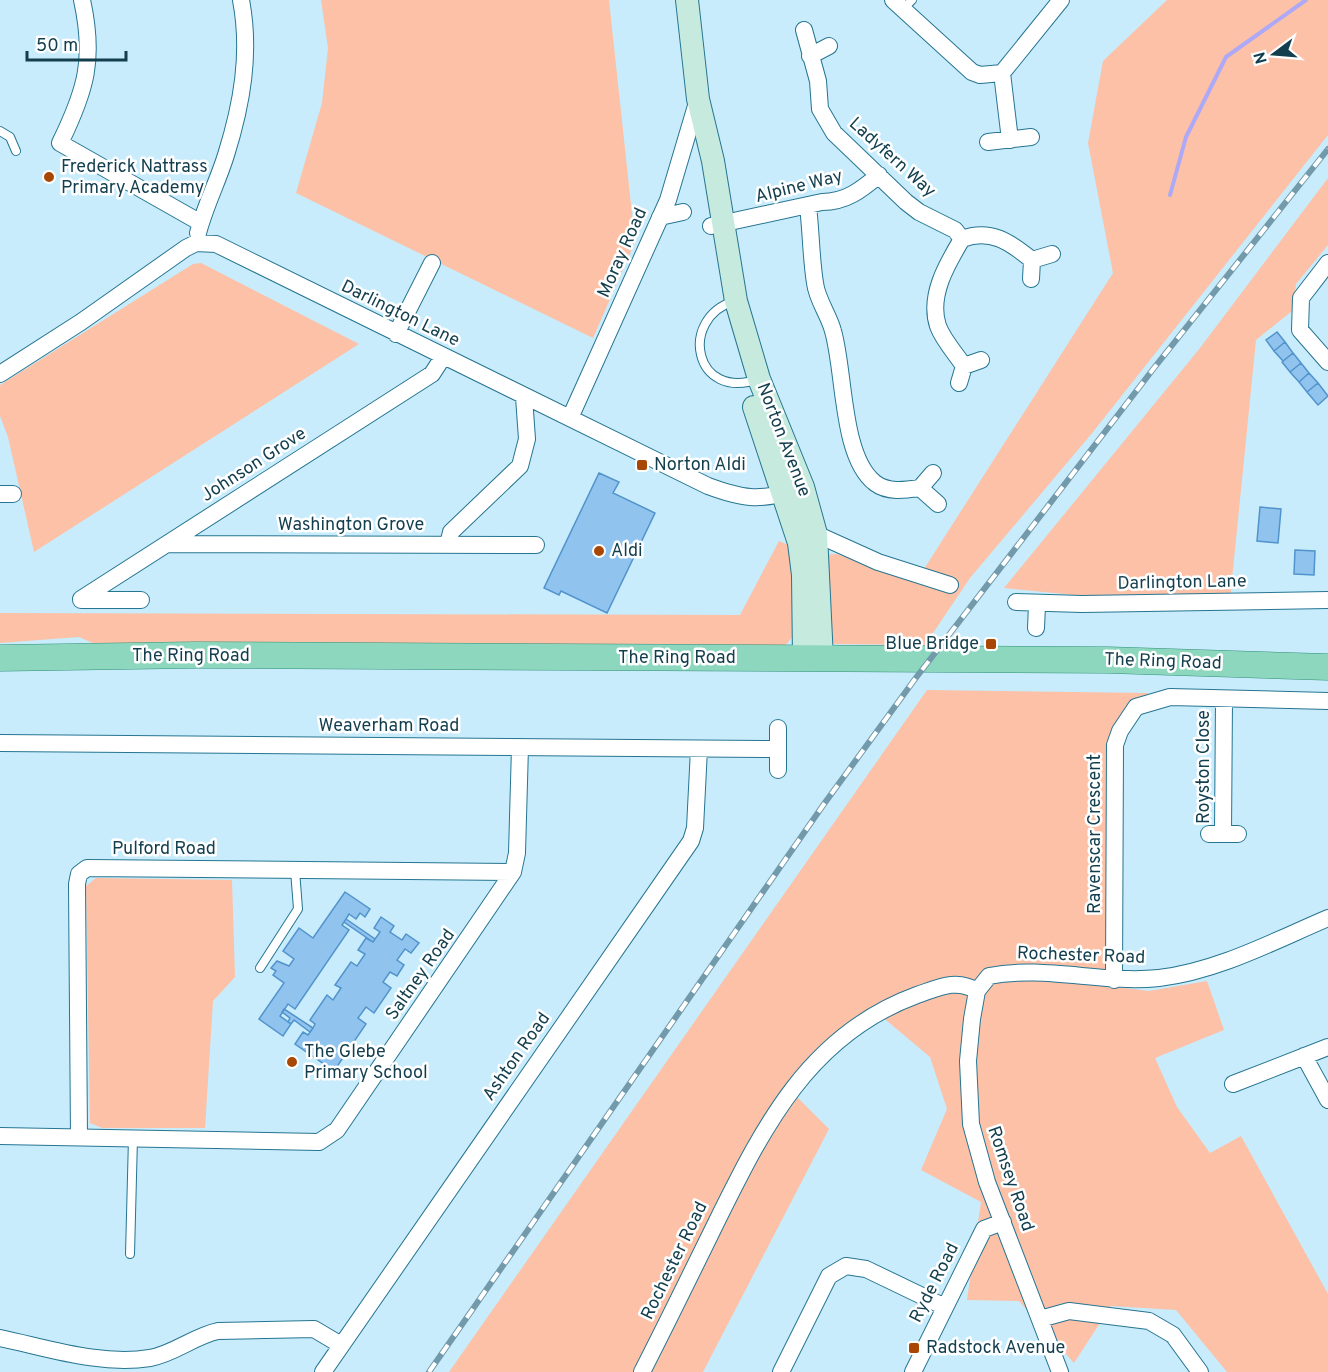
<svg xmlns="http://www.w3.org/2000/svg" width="1328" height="1372" viewBox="0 0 1328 1372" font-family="Overpass,sans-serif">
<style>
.green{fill:#fcc1a6}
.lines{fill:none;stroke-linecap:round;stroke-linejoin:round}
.stream{stroke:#aea9f7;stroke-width:4}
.building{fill:#91c3ef;stroke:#5193cb;stroke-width:1.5}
.lane-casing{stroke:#267591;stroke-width:10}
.street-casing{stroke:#267591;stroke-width:18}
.secondary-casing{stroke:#267591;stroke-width:24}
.primary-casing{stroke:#31917a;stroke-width:27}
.lane{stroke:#fff;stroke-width:8}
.street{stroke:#fff;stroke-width:16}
.secondary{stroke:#c6ebde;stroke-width:22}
.primary{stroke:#8dd7be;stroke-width:26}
.rail-casing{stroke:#739aaa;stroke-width:6}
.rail{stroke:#fff;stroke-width:4;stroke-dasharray:11;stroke-linecap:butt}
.poi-dot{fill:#a94804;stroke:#fff;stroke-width:2}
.labels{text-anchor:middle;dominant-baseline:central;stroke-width:5;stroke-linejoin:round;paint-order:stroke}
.street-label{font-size:18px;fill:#123e4e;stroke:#fff}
.poi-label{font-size:18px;fill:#123e4e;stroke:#fff;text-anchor:start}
</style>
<rect width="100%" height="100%" fill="#c8ecfc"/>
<path class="green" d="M 321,0 L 609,0 L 635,242 L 593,338 L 296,193 L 322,103 L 328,48 Z
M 1167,0 L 1328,0 L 1328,135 L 1093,432 L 970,578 L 925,645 L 834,644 L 824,633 L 823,555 L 837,554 L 922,584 L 924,569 L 1113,273 L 1088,143 L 1103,61 Z
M 1328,178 L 1328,245 L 1296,284 L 1292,311 L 1256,340 L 1230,599 L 1074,595 L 1004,588 L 1200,348 Z
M 201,263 L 359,344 L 34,552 L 8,437 L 0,416 L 0,385 L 193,264 Z
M 779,541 L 793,547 L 794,635 L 784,647 L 104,648 L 79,637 L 0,643 L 0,613 L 740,615 Z
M 927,690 L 1148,693 L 1120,733 L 1117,987 L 1149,991 L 1207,981 L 1224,1030 L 1155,1058 L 1177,1107 L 1210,1153 L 1241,1136 L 1328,1294 L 1328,1372 L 1227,1372 L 1176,1310 L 1111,1306 L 1074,1363 L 1019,1301 L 967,1300 L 981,1202 L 921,1170 L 947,1109 L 930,1057 L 874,1010 L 794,1094 L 829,1129 L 703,1372 L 449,1372 Z
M 96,878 L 232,880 L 235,977 L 213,1001 L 205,1128 L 102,1128 L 90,1123 L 86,886 Z"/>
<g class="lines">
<path class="stream" d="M 1170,195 L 1186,137 L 1226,57 L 1306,0"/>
</g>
<path class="building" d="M 1277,332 L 1285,342 L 1274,351 L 1266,340 Z
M 1285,342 L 1293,353 L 1283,361 L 1274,351 Z
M 1293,353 L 1301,363 L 1290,372 L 1282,362 Z
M 1301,363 L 1309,373 L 1299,382 L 1290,372 Z
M 1309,373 L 1318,383 L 1307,392 L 1299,382 Z
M 1318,383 L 1328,396 L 1318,405 L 1307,392 Z
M 599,473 L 619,482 L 613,493 L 655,513 L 607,613 L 561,591 L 559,595 L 544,588 Z
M 1260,507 L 1281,509 L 1278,543 L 1257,541 Z
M 1295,550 L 1315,551 L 1314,575 L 1294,574 Z
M 345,892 L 370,909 L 365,917 L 360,913 L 356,919 L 349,914 L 346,919 L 342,925 L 349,930 L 295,1009 L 288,1004 L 280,1016 L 291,1024 L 283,1036 L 259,1019 L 284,983 L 273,975 L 276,971 L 271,968 L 277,961 L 289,966 L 294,959 L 283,951 L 299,928 L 313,938 Z
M 381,917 L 394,926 L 390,932 L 402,940 L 406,934 L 419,943 L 411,953 L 405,949 L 397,960 L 404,965 L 397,976 L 390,972 L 383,982 L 391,988 L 374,1013 L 366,1007 L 358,1018 L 366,1024 L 334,1071 L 295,1044 L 303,1032 L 308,1035 L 313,1028 L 315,1024 L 310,1020 L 327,995 L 333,1000 L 341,988 L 335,985 L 351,962 L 357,966 L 365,954 L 358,950 L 366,938 L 373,942 L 380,932 L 374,928 Z
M 346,919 L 375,939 L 373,942 L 344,922 Z
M 284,1009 L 313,1028 L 310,1032 L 294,1020 L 291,1024 L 288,1022 L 290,1018 L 282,1012 Z"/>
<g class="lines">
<g class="lane-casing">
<path id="lane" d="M 903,9 L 912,0
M 0,131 L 10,137 L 16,151
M 734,301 C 678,319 694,402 759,379
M 260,968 L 298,909 L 295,870
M 130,1254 L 133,1138"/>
</g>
<g class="street-casing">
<path id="street" d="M 82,0 C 95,59 86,90 60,143 L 201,223
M 893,0 L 972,72 L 980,75 L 1002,73
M 804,30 L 818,81 L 820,109 L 834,133 L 906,202 L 919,212 L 955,230 L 962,239
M 810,56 L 829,46
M 1002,73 L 1061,0
M 1002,73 L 1010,140
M 988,142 L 1031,137
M 808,206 C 811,231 811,258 815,283 C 817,300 829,315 833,331 C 845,372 841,457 875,483 C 888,493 906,490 920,488
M 660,217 L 683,212
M 711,226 L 822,202 C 846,202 861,190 879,175
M 198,233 C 205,206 218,181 226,155 C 242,104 251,53 241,0
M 1032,260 L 1052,254
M 1328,263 L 1301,298 L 1300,330 L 1328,362
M 396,334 L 432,263
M 964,366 L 981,360
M 0,374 L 81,322 L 186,248 L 196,243 L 216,244 L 708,486 C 741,498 759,502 794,490
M 959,383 L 964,366 C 956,354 943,340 938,326 C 928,296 947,264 962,239 C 990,228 1010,242 1032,260 L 1031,279
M 570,418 L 668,200 L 698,99
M 933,473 L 920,488 L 938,504
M 0,494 L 13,494
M 809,538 L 816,534 L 878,562 L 950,585
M 167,544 L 536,545
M 448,545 L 451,532 L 520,466 L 527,439 L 524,397
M 81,599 L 432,374 L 443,357
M 81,600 L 141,600
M 1016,602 L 1082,604 L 1328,600
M 1036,628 L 1037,605
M 778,728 L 778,770
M 0,743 L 778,749
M 1209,834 L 1238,834
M 1223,834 L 1224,700
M 1114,980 L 1115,745 L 1120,731 L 1136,707 L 1170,697 L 1328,701
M 1304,1056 L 1328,1100
M 1233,1084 L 1328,1047
M 0,1136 L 319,1142 L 337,1130 L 513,872 L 517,853 L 520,747
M 79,1137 L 77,884 L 79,874 L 87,868 L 513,872
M 1040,1319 L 1069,1311 L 1149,1321 L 1173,1335 L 1200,1372
M 0,1338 C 48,1348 101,1366 150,1358 C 174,1354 194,1336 218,1331 L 314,1329 L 341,1345
M 323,1372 L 691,841 L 695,828 L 699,749
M 642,1372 C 667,1323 691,1274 715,1225 C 763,1128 808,1035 917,995 C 938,988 956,978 977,991
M 781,1372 L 829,1276 L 846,1266 L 866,1269 L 945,1307
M 913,1372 L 984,1229 L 1003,1222
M 1060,1372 L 987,1182 L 971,1124 L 968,1061 L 972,1019 L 977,991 L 989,976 C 1044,965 1103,984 1159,978 C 1218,971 1274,941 1328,918"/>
</g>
<g class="secondary-casing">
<path id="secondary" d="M 687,0 L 698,99 L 713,161 L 736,301 L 759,379 L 803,487 L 816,534 L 822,659
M 754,407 L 799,543 L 803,575 L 804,658"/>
</g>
<g class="primary-casing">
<path id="primary" d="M 0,658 L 196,655 L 1108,660 L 1328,667"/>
</g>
<use href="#lane" class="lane"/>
<use href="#street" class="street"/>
<use href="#secondary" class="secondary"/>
<use href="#primary" class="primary"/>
<g class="rail-casing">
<path id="rail" d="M 429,1372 L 824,804 L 915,679 L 1154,368 L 1328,149"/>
</g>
<use href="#rail" class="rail"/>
</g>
<g class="poi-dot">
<circle cx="49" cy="177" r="6"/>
<rect x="636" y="459" width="12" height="12" rx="3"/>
<circle cx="599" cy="551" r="6"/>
<rect x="985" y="638" width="12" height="12" rx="3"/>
<circle cx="292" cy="1062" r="6"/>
<rect x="908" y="1342" width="12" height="12" rx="3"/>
</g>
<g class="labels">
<g class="street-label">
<text transform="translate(892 158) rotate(42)">Ladyfern Way</text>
<text transform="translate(799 187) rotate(-14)">Alpine Way</text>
<text transform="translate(623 253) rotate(-66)">Moray Road</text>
<text transform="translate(400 314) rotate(26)">Darlington Lane</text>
<text transform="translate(783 440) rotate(69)">Norton Avenue</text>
<text transform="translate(254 465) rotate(-33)">Johnson Grove</text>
<text x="351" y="525">Washington Grove</text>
<text transform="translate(1182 583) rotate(-1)">Darlington Lane</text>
<text x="191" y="656">The Ring Road</text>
<text x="677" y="658">The Ring Road</text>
<text transform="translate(1163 662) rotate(2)">The Ring Road</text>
<text x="389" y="726">Weaverham Road</text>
<text transform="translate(1204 767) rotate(-90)">Royston Close</text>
<text transform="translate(1095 834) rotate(-90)">Ravenscar Crescent</text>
<text x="164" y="849">Pulford Road</text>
<text transform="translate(1081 956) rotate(2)">Rochester Road</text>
<text transform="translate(421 975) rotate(-55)">Saltney Road</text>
<text transform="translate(517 1057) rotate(-55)">Ashton Road</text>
<text transform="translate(1010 1179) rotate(71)">Romsey Road</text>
<text transform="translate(675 1261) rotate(-64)">Rochester Road</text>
<text transform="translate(935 1283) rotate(-63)">Ryde Road</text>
</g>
<g class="poi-label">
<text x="61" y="167">Frederick Nattrass<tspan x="61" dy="21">Primary Academy</tspan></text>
<text x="654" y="465">Norton Aldi</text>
<text x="611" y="551">Aldi</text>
<text x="979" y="644" text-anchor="end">Blue Bridge</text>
<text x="304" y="1052">The Glebe<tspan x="304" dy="21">Primary School</tspan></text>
<text x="926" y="1348">Radstock Avenue</text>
</g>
</g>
<g transform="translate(1274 54) rotate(254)" stroke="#ffffff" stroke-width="4.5" paint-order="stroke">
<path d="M0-4.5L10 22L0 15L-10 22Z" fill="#123e4e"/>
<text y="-9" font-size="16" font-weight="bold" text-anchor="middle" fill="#123e4e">N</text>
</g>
<path d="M27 51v9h99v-9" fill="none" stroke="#123e4e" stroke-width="3"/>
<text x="36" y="51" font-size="18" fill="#123e4e" stroke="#ffffff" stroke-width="4.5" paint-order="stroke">50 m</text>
</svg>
